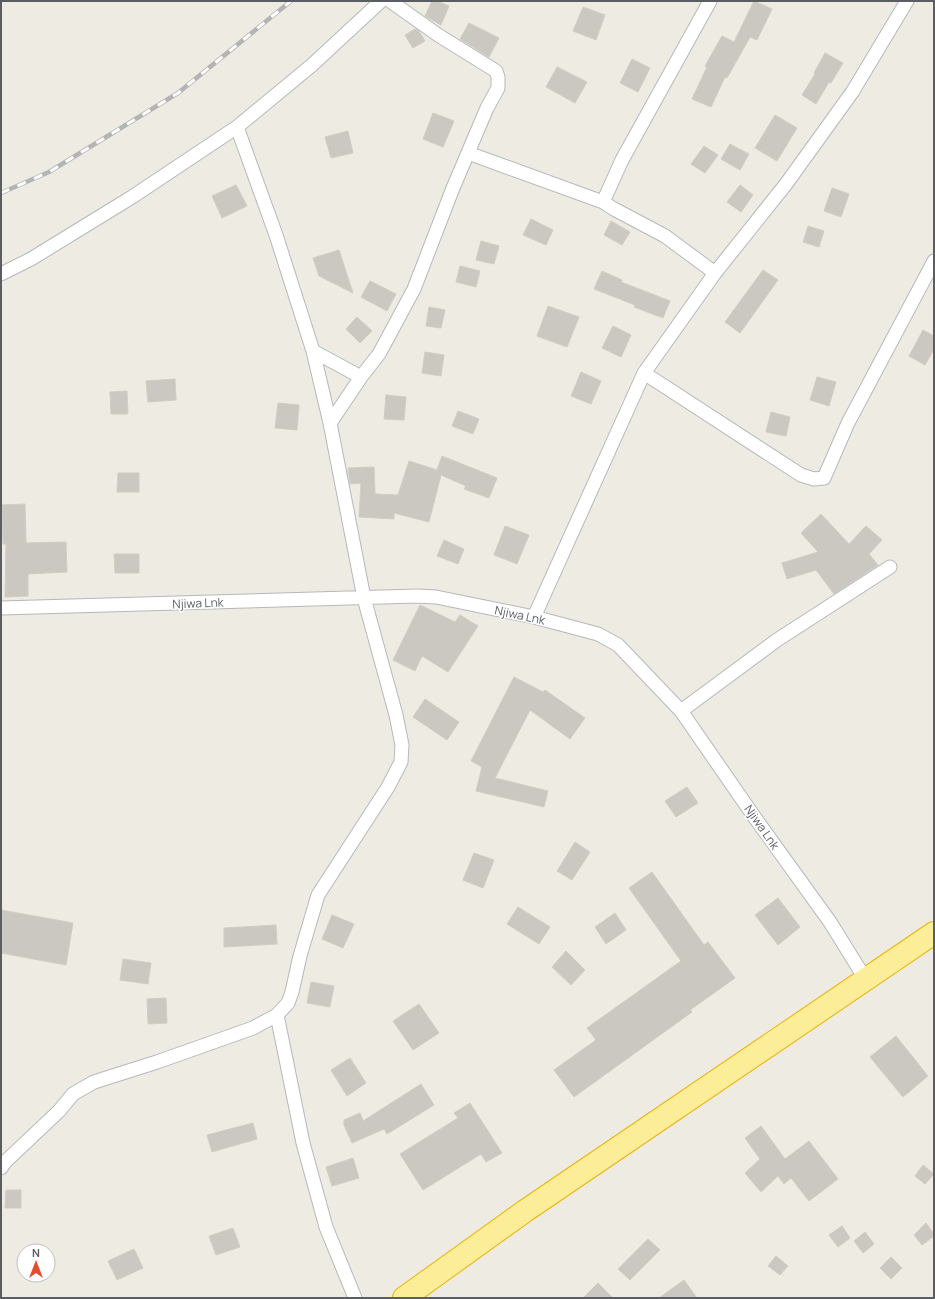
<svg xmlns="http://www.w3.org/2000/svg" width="935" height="1299" viewBox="0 0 935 1299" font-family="Manrope,sans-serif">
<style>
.building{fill:#cac8c1;stroke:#d2cdc1}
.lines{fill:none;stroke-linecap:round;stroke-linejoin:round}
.minor-casing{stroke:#b5b8bc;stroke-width:15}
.trunk-casing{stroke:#ebb304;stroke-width:24}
.minor{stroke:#fff;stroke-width:13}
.trunk{stroke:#fcee99;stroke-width:22}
.rail-casing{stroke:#b3b4b4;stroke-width:4.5}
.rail{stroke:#fff;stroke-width:3;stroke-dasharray:9;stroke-linecap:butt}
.labels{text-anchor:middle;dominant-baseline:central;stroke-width:3;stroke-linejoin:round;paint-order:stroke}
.street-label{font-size:12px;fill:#5a5e63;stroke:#fff}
</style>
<rect width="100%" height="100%" fill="#edebe2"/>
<path class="building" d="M 432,1 L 437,1 L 449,6 L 441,25 L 425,16 Z
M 754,1 L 772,9 L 757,40 L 750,37 L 727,78 L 725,77 L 711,107 L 692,99 L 707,67 L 705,66 L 722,36 L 734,42 Z
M 583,7 L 605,15 L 596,40 L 573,31 Z
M 469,23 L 499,38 L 489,57 L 460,39 Z
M 415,29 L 419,31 L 425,41 L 413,48 L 405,35 Z
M 825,53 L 843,63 L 831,83 L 829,82 L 816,104 L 802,95 L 815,74 L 814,73 Z
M 632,59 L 650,68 L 638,92 L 620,83 Z
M 557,67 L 587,82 L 575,103 L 546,87 Z
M 433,113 L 454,121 L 443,147 L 423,139 Z
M 775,115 L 797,128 L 777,161 L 755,148 Z
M 348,131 L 353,153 L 331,158 L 325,137 Z
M 730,144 L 749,154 L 740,170 L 721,159 Z
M 704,146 L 718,155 L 705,173 L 691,164 Z
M 236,185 L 247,206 L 222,218 L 212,196 Z
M 740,185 L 753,195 L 741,212 L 727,202 Z
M 832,188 L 849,194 L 841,217 L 824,211 Z
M 531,219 L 553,230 L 546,245 L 523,235 Z
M 611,221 L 630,232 L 622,245 L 604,235 Z
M 808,226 L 824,231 L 819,247 L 803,242 Z
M 481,241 L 499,246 L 494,264 L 476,260 Z
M 339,250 L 353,293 L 319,276 L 313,258 Z
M 460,266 L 480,271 L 476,287 L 456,282 Z
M 763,270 L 778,280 L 740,333 L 725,322 Z
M 602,271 L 622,280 L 621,282 L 670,301 L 663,318 L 634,307 L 635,305 L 594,289 Z
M 370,281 L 396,294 L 387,311 L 361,297 Z
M 548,306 L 579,317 L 567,347 L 537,336 Z
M 429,307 L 445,310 L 441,328 L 426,326 Z
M 357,317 L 372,331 L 360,343 L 346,329 Z
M 613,326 L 631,335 L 621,357 L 602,348 Z
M 923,330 L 934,336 L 934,349 L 925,365 L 909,356 Z
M 425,352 L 444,355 L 441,376 L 422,373 Z
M 581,372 L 601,381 L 591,404 L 571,396 Z
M 817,377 L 836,382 L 829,406 L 810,400 Z
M 175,379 L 176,400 L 148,402 L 146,381 Z
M 127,391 L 128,414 L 111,414 L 110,392 Z
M 386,395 L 406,397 L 404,420 L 384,419 Z
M 278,403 L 299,405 L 297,430 L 275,428 Z
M 458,411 L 479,419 L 473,434 L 452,426 Z
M 771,412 L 790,417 L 786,436 L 766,432 Z
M 442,456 L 497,478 L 489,498 L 464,489 L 466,486 L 441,475 L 429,522 L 394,513 L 394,519 L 359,517 L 361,483 L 350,484 L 348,468 L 374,467 L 375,494 L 398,495 L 409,461 L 437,470 Z
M 118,473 L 139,473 L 139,492 L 117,492 Z
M 25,504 L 26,543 L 66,542 L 67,572 L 28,574 L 28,596 L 5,597 L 6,544 L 3,544 L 2,505 Z
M 821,514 L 849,544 L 866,526 L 882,540 L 869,554 L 878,565 L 834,594 L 816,570 L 787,579 L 782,563 L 818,552 L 801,533 Z
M 505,526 L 529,535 L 517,564 L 494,555 Z
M 444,540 L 464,549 L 458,564 L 437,556 Z
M 114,554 L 139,554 L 139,573 L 115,573 Z
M 420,605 L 455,622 L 460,615 L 478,626 L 448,672 L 422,656 L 415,671 L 393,660 Z
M 514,677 L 543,692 L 545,690 L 585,718 L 570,739 L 530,710 L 495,778 L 548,791 L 544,807 L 476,791 L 482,767 L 471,761 Z
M 425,699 L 459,722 L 447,740 L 413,717 Z
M 687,787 L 698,803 L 676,817 L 665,801 Z
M 575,842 L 590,852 L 572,880 L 557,871 Z
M 474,853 L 494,860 L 483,888 L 463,880 Z
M 652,872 L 704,945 L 708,942 L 735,978 L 690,1010 L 692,1012 L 574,1097 L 554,1070 L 596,1040 L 587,1028 L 681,961 L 629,888 Z
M 778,898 L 800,927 L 778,945 L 755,915 Z
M 518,907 L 550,927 L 539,944 L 507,924 Z
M 1,910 L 73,923 L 66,965 L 1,953 Z
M 615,913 L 626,930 L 606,944 L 595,927 Z
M 332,915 L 354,924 L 343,948 L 322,939 Z
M 276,925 L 277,944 L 224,947 L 224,928 Z
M 566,951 L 585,970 L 571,985 L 552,967 Z
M 123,959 L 151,963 L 148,984 L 120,980 Z
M 311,982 L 334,986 L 330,1007 L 307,1003 Z
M 166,998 L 167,1023 L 148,1024 L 147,999 Z
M 419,1004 L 439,1033 L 413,1050 L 393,1021 Z
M 896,1036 L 928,1076 L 903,1097 L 870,1057 Z
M 350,1058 L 366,1083 L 347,1096 L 331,1070 Z
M 421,1084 L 434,1105 L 387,1134 L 384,1129 L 352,1143 L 344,1125 L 344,1120 L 360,1113 L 363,1121 Z
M 470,1103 L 502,1153 L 486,1162 L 481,1154 L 423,1190 L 400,1154 L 458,1118 L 454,1113 Z
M 253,1123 L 257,1139 L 212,1152 L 207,1135 Z
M 761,1126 L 785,1159 L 809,1141 L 838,1179 L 809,1201 L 791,1178 L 784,1184 L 778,1176 L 761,1192 L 745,1173 L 760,1159 L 745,1138 Z
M 353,1158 L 359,1178 L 332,1186 L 326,1167 Z
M 923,1165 L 934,1174 L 925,1184 L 915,1176 Z
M 6,1190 L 21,1190 L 21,1208 L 5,1208 Z
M 926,1223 L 934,1234 L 934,1236 L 922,1245 L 914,1235 Z
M 842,1226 L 850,1238 L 838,1247 L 829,1235 Z
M 233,1228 L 240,1247 L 216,1255 L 209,1236 Z
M 865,1232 L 874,1244 L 863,1253 L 854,1241 Z
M 648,1239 L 660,1250 L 630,1280 L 618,1269 Z
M 134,1249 L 143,1268 L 117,1280 L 108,1261 Z
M 776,1256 L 788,1266 L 780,1275 L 768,1266 Z
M 891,1257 L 902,1268 L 891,1279 L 880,1268 Z
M 684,1280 L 697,1298 L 659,1298 Z
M 598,1283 L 613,1298 L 583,1298 Z"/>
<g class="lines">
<g class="minor-casing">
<path id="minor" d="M 710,1 L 622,160 L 603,202 L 614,209 L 665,236 L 715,273
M 468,153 L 603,202
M 1,274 L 31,259 L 132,197 L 237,127 L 312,65 L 381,1
M 313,351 L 361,377
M 644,373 L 801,475 L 814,479 L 824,478 L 848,423 L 934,261
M 330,423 L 361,377 L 379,354 L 414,289 L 453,188 L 487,108 L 498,88 L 498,77 L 496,71 L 438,35 L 390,1
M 1,608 L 417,596 L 436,597 L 534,617 L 598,634 L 618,645 L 681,711 L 753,815 L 830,922 L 866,980
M 534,617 L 644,373 L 715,273 L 786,184 L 853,91 L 907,1
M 681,711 L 777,640 L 890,567
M 277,1015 L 303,1143 L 326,1227 L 355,1298
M 1,1168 L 5,1162 L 59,1111 L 73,1094 L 94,1082 L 157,1062 L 253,1028 L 277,1015 L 288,1003 L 292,992 L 300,956 L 318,895 L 388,787 L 401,762 L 402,745 L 396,715 L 364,598 L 330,423 L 313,351 L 276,235 L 237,127"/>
</g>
<g class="trunk-casing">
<path id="trunk" d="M 404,1298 L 525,1211 L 934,933"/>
</g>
<use href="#minor" class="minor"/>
<use href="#trunk" class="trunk"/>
<g class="rail-casing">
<path id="rail" d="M 1,193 L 49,172 L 178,93 L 291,1"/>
</g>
<use href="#rail" class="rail"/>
</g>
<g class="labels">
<g class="street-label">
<text transform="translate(198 603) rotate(-2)">Njiwa Lnk</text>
<text transform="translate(520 615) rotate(12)">Njiwa Lnk</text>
<text transform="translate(762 827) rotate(55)">Njiwa Lnk</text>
</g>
</g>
<rect width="935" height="1299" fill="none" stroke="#5a5e63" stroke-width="4"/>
<g transform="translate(36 1263)"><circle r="19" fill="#ffffff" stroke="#bdbfc1"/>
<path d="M0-3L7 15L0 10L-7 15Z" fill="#e64a2f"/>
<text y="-6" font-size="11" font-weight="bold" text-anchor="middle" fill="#5a5e63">N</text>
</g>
</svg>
